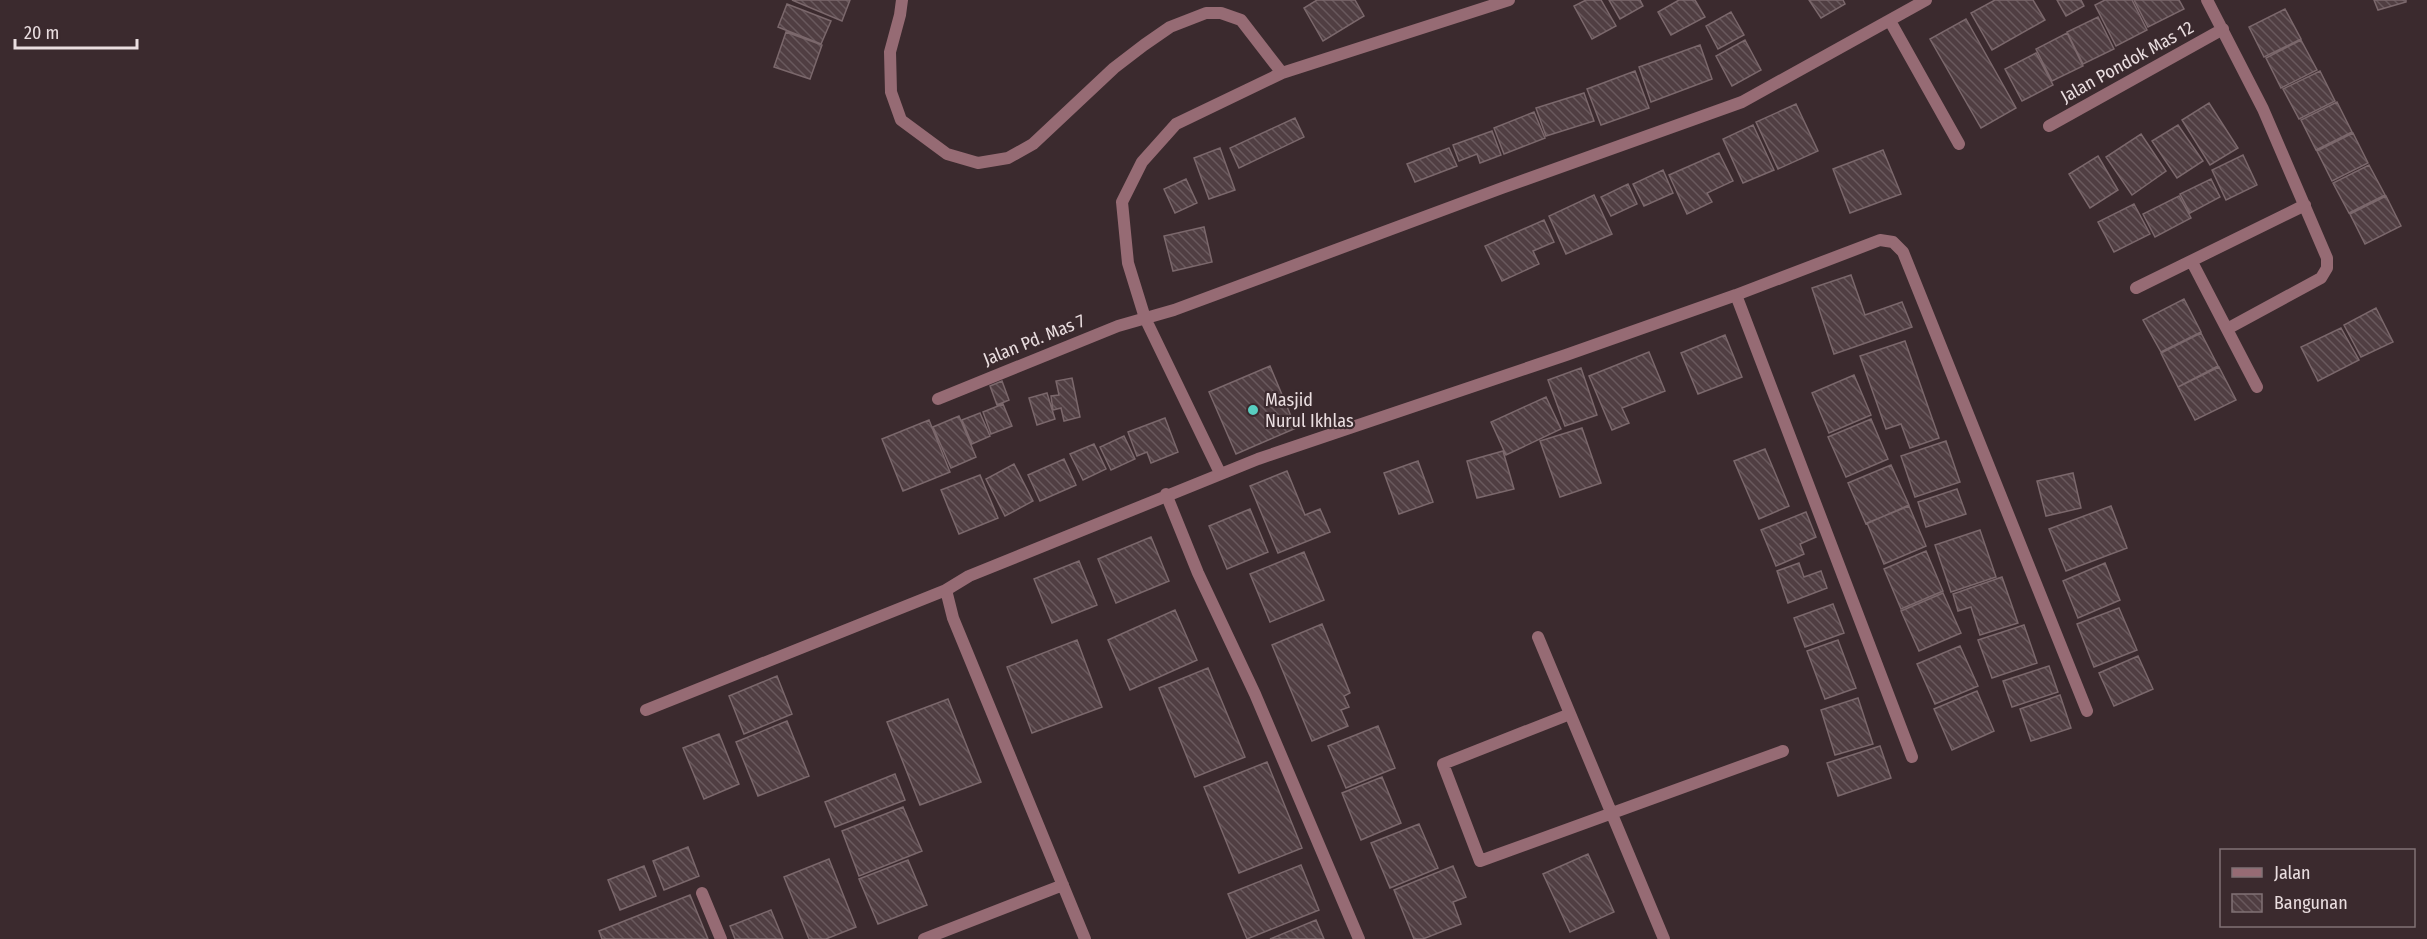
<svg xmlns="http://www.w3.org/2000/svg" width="2427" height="939" viewBox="0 0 2427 939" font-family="'Fira Sans Condensed',sans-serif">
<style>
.building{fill:url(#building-back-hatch);stroke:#7b686c;stroke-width:1.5}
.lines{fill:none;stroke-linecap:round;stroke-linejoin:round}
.service{stroke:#966b74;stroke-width:12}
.minor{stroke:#966b74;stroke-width:12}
.poi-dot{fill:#58cec0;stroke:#3b2a2e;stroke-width:2}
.labels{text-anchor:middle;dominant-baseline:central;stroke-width:4.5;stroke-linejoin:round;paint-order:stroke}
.street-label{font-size:18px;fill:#eadee0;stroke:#3b2a2e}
.poi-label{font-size:18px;fill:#eadee0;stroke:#3b2a2e;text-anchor:start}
</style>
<defs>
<pattern id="building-back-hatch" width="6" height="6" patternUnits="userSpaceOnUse" patternTransform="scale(1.5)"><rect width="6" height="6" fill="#503e42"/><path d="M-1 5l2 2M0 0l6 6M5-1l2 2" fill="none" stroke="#69595d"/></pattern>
</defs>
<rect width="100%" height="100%" fill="#3b2a2e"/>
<path class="building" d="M 792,0 L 850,0 L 842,21 Z
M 1317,0 L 1355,0 L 1364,16 L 1323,41 L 1304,8 Z
M 1586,0 L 1601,0 L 1616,26 L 1592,39 L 1574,6 Z
M 1609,0 L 1640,0 L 1643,6 L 1620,19 Z
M 1679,0 L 1695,0 L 1705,17 L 1671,35 L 1658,12 Z
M 1809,0 L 1843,0 L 1845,4 L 1821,18 Z
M 1995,0 L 2033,0 L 2045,20 L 1992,50 L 1971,13 Z
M 2057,0 L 2081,0 L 2084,6 L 2066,16 Z
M 2105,0 L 2132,0 L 2147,30 L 2116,46 L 2095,5 Z
M 2134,0 L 2179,0 L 2184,9 L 2148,27 Z
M 2374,0 L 2406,0 L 2406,2 L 2378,10 Z
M 787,4 L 831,21 L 821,44 L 778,27 Z
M 2285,9 L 2301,39 L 2264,57 L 2249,27 Z
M 1731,12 L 1744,35 L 1718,49 L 1706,26 Z
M 2098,17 L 2114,49 L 2083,64 L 2067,32 Z
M 1966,19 L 2016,108 L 1981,128 L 1930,39 Z
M 786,32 L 822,45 L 810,79 L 774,67 Z
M 2067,33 L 2083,66 L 2052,81 L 2036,49 Z
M 1745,40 L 1761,70 L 1732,86 L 1716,56 Z
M 2301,40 L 2317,70 L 2281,88 L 2266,58 Z
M 1700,45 L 1712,79 L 1651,102 L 1639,67 Z
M 2036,53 L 2053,85 L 2022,101 L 2005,69 Z
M 1635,71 L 1649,108 L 1601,125 L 1587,89 Z
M 2320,71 L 2335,101 L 2299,119 L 2283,89 Z
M 1584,93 L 1594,121 L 1546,136 L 1536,108 Z
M 2337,102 L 2352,132 L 2316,150 L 2301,120 Z
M 2209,103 L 2238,148 L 2210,165 L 2182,120 Z
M 1796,104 L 1818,151 L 1778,169 L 1756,122 Z
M 1534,112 L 1545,138 L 1504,154 L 1494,128 Z
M 1295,118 L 1304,137 L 1239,168 L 1230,148 Z
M 1753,125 L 1774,170 L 1743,183 L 1723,139 Z
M 2178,125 L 2203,161 L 2177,178 L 2152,141 Z
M 1492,131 L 1501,155 L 1480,163 L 1477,154 L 1459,161 L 1453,145 Z
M 2353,133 L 2368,163 L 2332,181 L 2317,151 Z
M 2141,134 L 2166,171 L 2132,195 L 2106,157 Z
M 1220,148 L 1235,190 L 1209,199 L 1194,158 Z
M 1449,148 L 1457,166 L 1415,182 L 1407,164 Z
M 1883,150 L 1901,194 L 1850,213 L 1833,169 Z
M 1719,153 L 1733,181 L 1707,193 L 1712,202 L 1687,214 L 1669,175 Z
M 2243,155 L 2257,185 L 2226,200 L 2212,170 Z
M 2098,156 L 2118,190 L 2090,208 L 2069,174 Z
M 2369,165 L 2385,195 L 2349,213 L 2333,183 Z
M 1663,170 L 1673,193 L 1644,206 L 1633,184 Z
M 1186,179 L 1197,203 L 1175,213 L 1164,189 Z
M 2211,179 L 2220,197 L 2190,213 L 2180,194 Z
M 1628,184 L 1637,204 L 1611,216 L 1601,197 Z
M 1594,195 L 1612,234 L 1566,254 L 1549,216 Z
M 2179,196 L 2191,218 L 2155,237 L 2143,214 Z
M 2386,196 L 2401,226 L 2365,244 L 2350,214 Z
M 2134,204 L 2150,234 L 2114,252 L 2098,222 Z
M 1544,220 L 1554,242 L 1533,251 L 1539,264 L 1502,281 L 1485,246 Z
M 1204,227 L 1212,262 L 1173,271 L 1164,236 Z
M 1851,275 L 1865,315 L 1902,302 L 1912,327 L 1834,354 L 1812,288 Z
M 2184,299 L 2201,332 L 2161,352 L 2143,320 Z
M 2376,308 L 2393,342 L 2361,357 L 2344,325 Z
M 2341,328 L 2359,360 L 2318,381 L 2301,347 Z
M 2201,333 L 2218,366 L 2178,387 L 2161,353 Z
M 1725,335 L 1742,377 L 1698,394 L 1681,353 Z
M 1905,341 L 1939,438 L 1910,448 L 1901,424 L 1886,429 L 1860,356 Z
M 1649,352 L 1665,391 L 1622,408 L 1629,423 L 1612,430 L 1589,376 Z
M 1270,366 L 1296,428 L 1236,454 L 1209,392 Z
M 2219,367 L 2236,400 L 2195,420 L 2178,387 Z
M 1581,368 L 1597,415 L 1565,426 L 1548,380 Z
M 1854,375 L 1871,415 L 1829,433 L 1812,393 Z
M 1072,378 L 1080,417 L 1064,421 L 1061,408 L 1053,410 L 1051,396 L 1059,395 L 1056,381 Z
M 1002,381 L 1009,400 L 997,405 L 990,386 Z
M 1047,393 L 1055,419 L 1037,425 L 1029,398 Z
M 1546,397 L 1561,429 L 1506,455 L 1491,422 Z
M 1003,404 L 1012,426 L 991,434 L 983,412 Z
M 980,413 L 990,436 L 972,444 L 962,420 Z
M 959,416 L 976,457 L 951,468 L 933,427 Z
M 1165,418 L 1178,452 L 1151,463 L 1147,452 L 1137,456 L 1128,432 Z
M 1871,419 L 1888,459 L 1846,477 L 1828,437 Z
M 929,420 L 950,472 L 903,491 L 882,439 Z
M 1582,428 L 1601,483 L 1560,497 L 1540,441 Z
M 1124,436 L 1135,459 L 1111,470 L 1100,447 Z
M 1946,441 L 1960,482 L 1915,497 L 1901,456 Z
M 1094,444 L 1106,469 L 1083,480 L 1070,454 Z
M 1765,449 L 1789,506 L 1759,519 L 1734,461 Z
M 1503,451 L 1514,489 L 1477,498 L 1467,461 Z
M 1064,459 L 1076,485 L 1040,501 L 1028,475 Z
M 1418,461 L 1433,502 L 1399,514 L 1384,473 Z
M 1014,464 L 1033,501 L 1005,516 L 986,479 Z
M 1891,465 L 1909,505 L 1866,524 L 1848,483 Z
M 1287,471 L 1305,515 L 1320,509 L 1330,532 L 1278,553 L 1250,486 Z
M 2073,473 L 2081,508 L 2046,516 L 2037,481 Z
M 980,475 L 998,518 L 959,534 L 941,490 Z
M 1957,489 L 1966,514 L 1926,527 L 1918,502 Z
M 1909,506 L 1926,546 L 1884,564 L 1867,523 Z
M 2111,506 L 2127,548 L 2066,571 L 2049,529 Z
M 1250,509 L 1268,552 L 1227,569 L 1209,526 Z
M 1806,512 L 1816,537 L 1800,544 L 1804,554 L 1776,566 L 1761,530 Z
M 1980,530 L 1996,577 L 1951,592 L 1935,545 Z
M 1151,537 L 1169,581 L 1116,603 L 1098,559 Z
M 1926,551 L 1943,591 L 1901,609 L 1884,569 Z
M 1304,552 L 1324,600 L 1270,622 L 1250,574 Z
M 1079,561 L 1097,605 L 1052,623 L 1034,579 Z
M 1799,563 L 1804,577 L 1821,571 L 1827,588 L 1788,603 L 1777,571 Z
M 2105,563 L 2120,600 L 2078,618 L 2063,581 Z
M 2002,577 L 2018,623 L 1980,635 L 1971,607 L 1958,611 L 1953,594 Z
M 1943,593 L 1961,633 L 1919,651 L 1901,611 Z
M 1833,604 L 1844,633 L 1805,647 L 1794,618 Z
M 2119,608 L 2137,650 L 2094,667 L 2077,624 Z
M 1175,610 L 1197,660 L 1130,690 L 1108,640 Z
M 1322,624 L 1350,693 L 1344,696 L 1349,707 L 1341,710 L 1348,726 L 1312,741 L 1272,645 Z
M 2024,625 L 2037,663 L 1992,678 L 1978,640 Z
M 1077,640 L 1102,707 L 1032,733 L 1007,667 Z
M 1838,640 L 1856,688 L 1825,699 L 1807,651 Z
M 1960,646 L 1978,686 L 1935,704 L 1917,664 Z
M 2138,656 L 2153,689 L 2114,706 L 2099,673 Z
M 2049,666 L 2058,692 L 2012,707 L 2003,681 Z
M 1208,668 L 1245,757 L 1195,777 L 1159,688 Z
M 777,676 L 792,714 L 744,734 L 729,696 Z
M 1977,691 L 1994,731 L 1952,750 L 1934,709 Z
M 2060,695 L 2071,728 L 2031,741 L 2020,709 Z
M 1858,698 L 1873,744 L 1835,755 L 1821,710 Z
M 948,699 L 981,782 L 920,805 L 887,722 Z
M 787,721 L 809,776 L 758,796 L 736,742 Z
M 1378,726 L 1395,768 L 1346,788 L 1328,746 Z
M 719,734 L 739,784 L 704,799 L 683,748 Z
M 1880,746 L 1891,778 L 1838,796 L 1827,763 Z
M 1267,762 L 1302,848 L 1239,873 L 1204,787 Z
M 895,774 L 905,800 L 835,827 L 825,802 Z
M 1382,777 L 1401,823 L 1361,840 L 1342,793 Z
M 903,807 L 922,851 L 859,876 L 842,831 Z
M 1419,824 L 1438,868 L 1390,888 L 1371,843 Z
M 688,847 L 699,876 L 664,890 L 653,861 Z
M 1588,854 L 1614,912 L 1570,932 L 1543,874 Z
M 829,859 L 856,927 L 826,939 L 809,939 L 784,877 Z
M 908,860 L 927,905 L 878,924 L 859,879 Z
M 1301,865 L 1319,910 L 1247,939 L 1228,894 Z
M 644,866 L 656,896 L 620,910 L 608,880 Z
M 1453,866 L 1466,897 L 1453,902 L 1461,924 L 1423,939 L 1414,939 L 1394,890 Z
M 690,895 L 708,939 L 602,939 L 599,931 Z
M 771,910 L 783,939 L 735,939 L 730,926 Z
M 1316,920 L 1324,939 L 1270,939 Z"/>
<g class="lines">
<path class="service" d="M 702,893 L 721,939"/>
<path class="minor" d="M 902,0 L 900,15 L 890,52 L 891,92 L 901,120 L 947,154 L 978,163 L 1008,158 L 1033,144 L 1114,68 L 1144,45 L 1170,27 L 1206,13 L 1221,13 L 1241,20 L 1282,73
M 2207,0 L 2263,109 L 2327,258 L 2327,268 L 2321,278 L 2227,329
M 1890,21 L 1959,144
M 2049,126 L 2223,29
M 2192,262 L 2257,387
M 2136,288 L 2305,205
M 1736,295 L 1912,757
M 938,399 L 1118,326 L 1174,310 L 1502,188 L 1742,102 L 1926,0
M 1220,473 L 1145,318 L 1128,263 L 1122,202 L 1142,162 L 1176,124 L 1282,73 L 1509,0
M 1166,494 L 1198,573 L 1255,694 L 1359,939
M 1538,637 L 1664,939
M 646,710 L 946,590
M 1570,714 L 1443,764 L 1480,861 L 1783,751
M 924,939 L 1063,885
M 1085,939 L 953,618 L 946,590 L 969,576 L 1258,459 L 1566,355 L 1736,295 L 1880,240 L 1893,242 L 1903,252 L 2087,711"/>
</g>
<circle class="poi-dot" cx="1253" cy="410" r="6"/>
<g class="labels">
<g class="street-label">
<text transform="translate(2127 62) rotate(-29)">Jalan Pondok Mas 12</text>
<text transform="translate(1034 340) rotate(-22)">Jalan Pd. Mas 7</text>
</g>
<g class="poi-label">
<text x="1265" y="400">Masjid<tspan x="1265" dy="21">Nurul Ikhlas</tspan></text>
</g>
</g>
<rect x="2220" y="849" width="195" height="78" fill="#3b2a2e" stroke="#817275" stroke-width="1.5"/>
<rect x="2232" y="868" width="30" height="9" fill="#966b74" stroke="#817275" stroke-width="1.5"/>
<text x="2274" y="879" font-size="18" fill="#eadee0">Jalan</text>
<rect x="2232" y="894" width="30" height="18" fill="url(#building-back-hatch)" stroke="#817275" stroke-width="1.5"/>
<text x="2274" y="909" font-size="18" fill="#eadee0">Bangunan</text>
<path d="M15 39v9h122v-9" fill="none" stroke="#eadee0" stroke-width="3"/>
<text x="24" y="39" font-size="18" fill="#eadee0" stroke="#3b2a2e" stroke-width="4.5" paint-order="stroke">20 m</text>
</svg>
